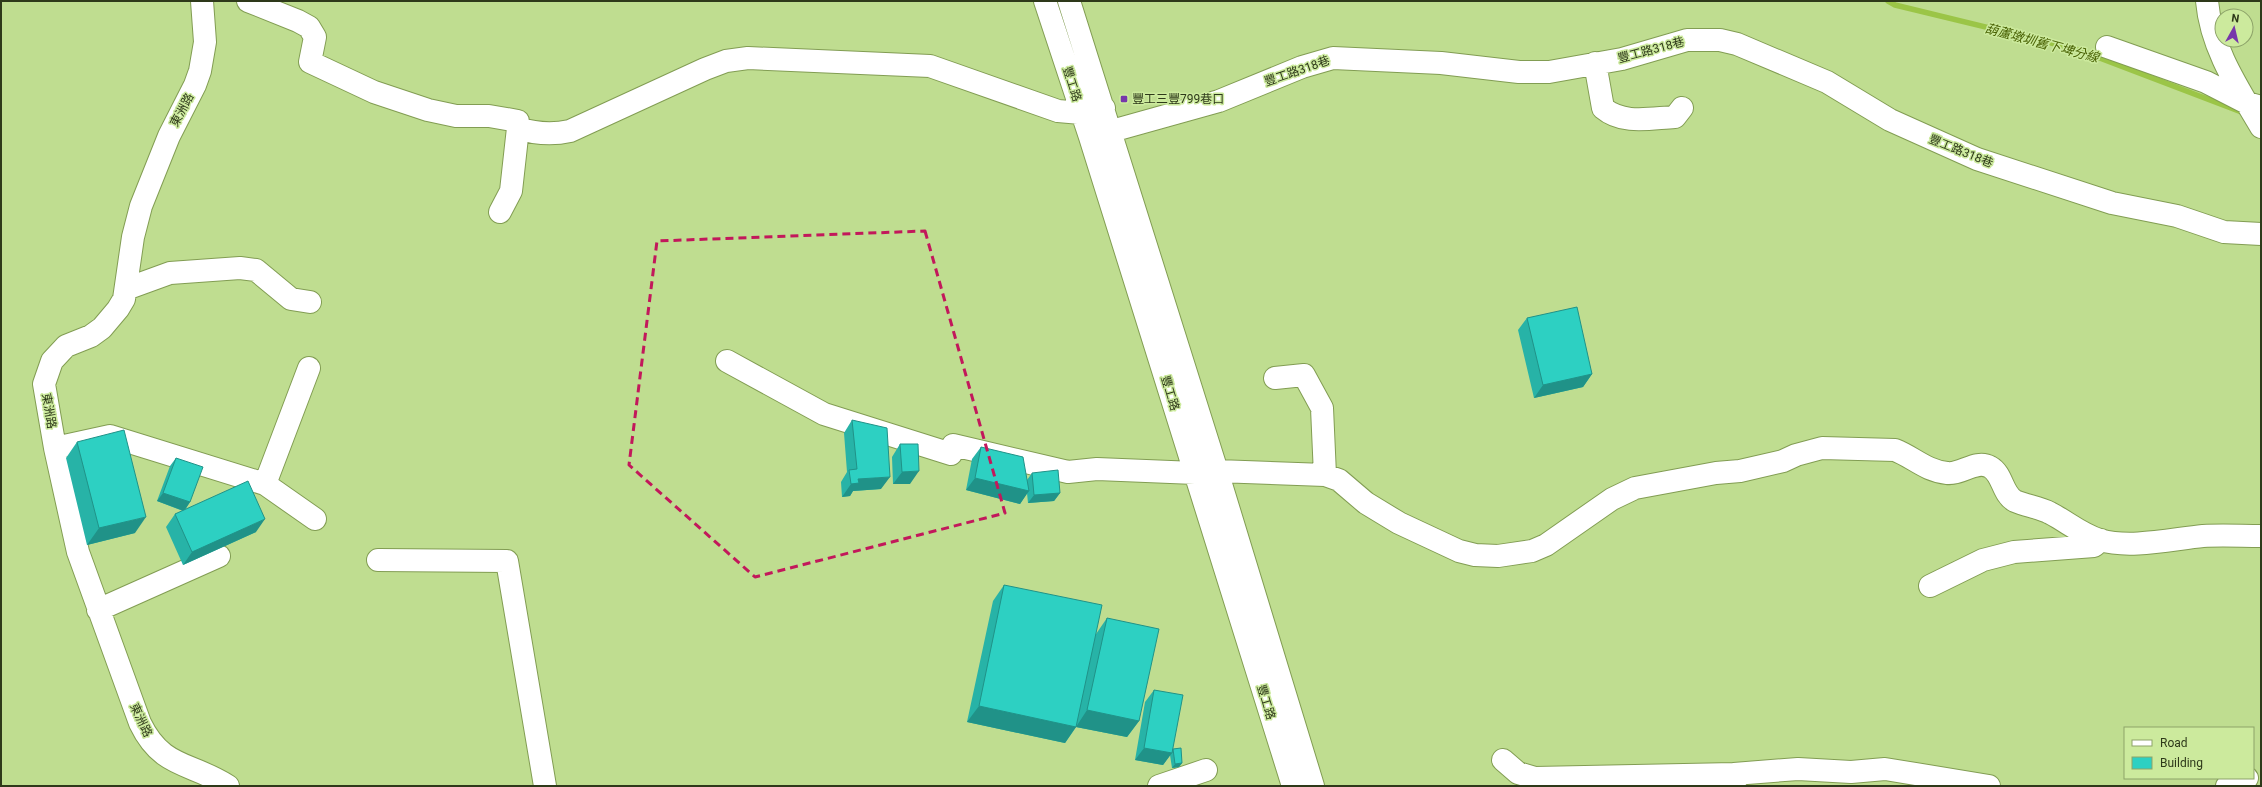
<svg xmlns="http://www.w3.org/2000/svg" width="2262" height="787" viewBox="0 0 2262 787" font-family="Roboto,'Noto Sans TC',sans-serif">
<style>
.lines{fill:none;stroke-linecap:round;stroke-linejoin:round}
.stream{stroke:#9bc547;stroke-width:5.5}
.minor-casing{stroke:#829d53;stroke-width:24}
.minor{stroke:#fff;stroke-width:22}
.wall{fill:#27b3a7}
.shaded-wall{fill:#209288}
.building{fill:#2dd0c2;stroke:#209288}
.marked{fill:none;stroke:#c2185b;stroke-width:3;stroke-dasharray:8 5;stroke-linejoin:round}
.poi-dot{fill:#7736ab;stroke:#ccea9d;stroke-width:1.5}
.labels{text-anchor:middle;dominant-baseline:central;stroke-width:3;stroke-linejoin:round;paint-order:stroke}
.street-label{font-size:12px;fill:#2e391a;stroke:#ccea9d}
.poi-label{font-size:12px;fill:#2e391a;stroke:#ccea9d;text-anchor:start}
.water-label{font-size:13px;font-style:italic;fill:#486103;stroke:#ccea9d}
</style>
<rect width="100%" height="100%" fill="#bfdd90"/>
<g class="lines">
<path class="stream" d="M 1888,1 L 1895,5 L 2076,49 L 2244,113"/>
<g class="minor-casing">
<path id="minor" d="M 202,1 L 205,42 L 200,71 L 195,85 L 169,136 L 141,206 L 133,237 L 124,299 L 118,309 L 102,328 L 91,336 L 66,346 L 52,361 L 44,384 L 55,448 L 78,552 L 140,723 C 162,769 191,762 228,786
M 248,1 L 298,21 L 309,27 L 315,37 L 310,62 L 374,92 L 428,110 L 456,116 L 489,116 L 518,121 L 518,128 C 536,134 552,135 570,131 L 705,69 L 726,61 L 748,58 L 930,66 L 1058,111 L 1081,113 L 1104,108
M 1045,1 L 1090,137 L 1293,786
M 1069,1 L 1217,471 L 1313,786
M 2207,1 C 2211,48 2238,88 2261,127
M 2107,47 L 2206,82 L 2247,103 L 2261,107
M 1595,63 L 1603,108 C 1623,125 1651,118 1675,117 L 1682,108
M 1090,137 L 1219,101 L 1302,67 L 1333,58 L 1441,63 L 1519,72 L 1549,72 L 1622,59 L 1687,40 L 1720,40 L 1737,44 L 1827,82 L 1890,120 L 1977,159 L 2112,203 L 2177,216 L 2224,232 L 2261,234
M 500,212 L 511,191 L 518,128
M 126,289 L 170,273 L 240,268 L 256,270 L 291,299 L 310,302
M 727,361 L 824,414 L 951,454 L 953,445 L 1068,472 L 1097,469 L 1195,473 L 1217,471 L 1325,475 L 1339,480 L 1366,503 L 1399,523 L 1459,551 L 1475,555 L 1498,556 L 1532,551 L 1546,545 L 1612,499 L 1635,488 L 1716,473 L 1740,471 L 1783,461 L 1796,455 L 1822,448 L 1895,450 C 1913,457 1926,471 1947,473 C 1961,475 1976,459 1990,467 C 2003,474 2002,494 2015,501 C 2026,506 2039,507 2050,513 C 2066,521 2082,535 2100,540 C 2130,549 2172,539 2203,536 C 2222,535 2242,536 2261,536
M 1275,378 L 1304,375 L 1322,408 L 1325,475
M 55,448 L 110,436 L 265,484 L 315,519
M 265,484 L 309,368
M 378,560 L 507,561 L 545,786
M 1930,586 L 1983,560 L 2014,552 L 2094,546 L 2101,540
M 98,610 L 219,556
M 1503,760 L 1518,773 L 1535,778 L 1734,774
M 1159,786 L 1206,770
M 1735,786 L 1734,774 L 1798,769 L 1851,772 L 1885,769 L 1989,786
M 2227,786 L 2247,778"/>
</g>
<use href="#minor" class="minor"/>
</g>
<path class="wall" d="M 1527,318 L 1592,374 L 1583,387 L 1534,398 L 1518,330 Z
M 852,420 L 881,489 L 853,491 L 850,496 L 842,497 L 841,482 L 847,472 L 844,433 Z
M 77,442 L 135,533 L 87,545 L 66,458 Z
M 900,444 L 910,484 L 893,484 L 892,457 Z
M 981,447 L 1027,480 L 1032,473 L 1060,493 L 1054,501 L 1028,503 L 1027,493 L 1020,504 L 966,490 L 972,459 Z
M 176,458 L 190,502 L 185,510 L 256,532 L 183,565 L 166,527 L 175,514 L 183,511 L 157,501 L 170,466 Z
M 1004,585 L 1096,634 L 1107,618 L 1139,721 L 1127,737 L 1076,727 L 1065,743 L 967,722 L 993,601 Z
M 1154,690 L 1173,749 L 1182,763 L 1179,767 L 1172,768 L 1170,755 L 1163,765 L 1135,760 L 1145,702 Z"/>
<path class="shaded-wall" d="M 1592,374 L 1583,387 L 1534,398 L 1543,385 Z
M 919,471 L 910,484 L 893,484 L 902,472 Z
M 890,477 L 881,489 L 853,491 L 850,496 L 842,497 L 851,484 L 858,479 Z
M 975,478 L 1029,491 L 1020,504 L 966,490 Z
M 163,493 L 190,502 L 184,511 L 157,501 Z
M 1060,493 L 1054,501 L 1028,503 L 1034,495 Z
M 146,517 L 135,533 L 87,545 L 99,528 Z
M 265,519 L 256,532 L 183,565 L 192,552 Z
M 979,706 L 1076,727 L 1065,743 L 967,722 Z
M 1087,710 L 1139,721 L 1127,737 L 1076,727 Z
M 1144,748 L 1172,753 L 1163,765 L 1135,760 Z
M 1182,763 L 1179,767 L 1172,768 L 1175,764 Z"/>
<path class="building" d="M 1577,307 L 1592,374 L 1543,385 L 1527,318 Z
M 852,420 L 887,428 L 890,477 L 858,479 L 859,483 L 851,484 L 849,470 L 857,469 Z
M 124,430 L 146,517 L 99,528 L 77,442 Z
M 900,444 L 918,444 L 919,471 L 902,472 Z
M 981,447 L 1023,457 L 1029,491 L 975,478 Z
M 176,458 L 203,467 L 190,502 L 163,493 Z
M 1058,470 L 1060,493 L 1034,495 L 1032,473 Z
M 248,481 L 265,519 L 192,552 L 175,514 Z
M 1004,585 L 1102,605 L 1076,727 L 979,706 Z
M 1107,618 L 1159,629 L 1139,721 L 1087,710 Z
M 1154,690 L 1183,695 L 1172,753 L 1144,748 Z
M 1181,748 L 1182,763 L 1175,764 L 1173,749 Z"/>
<path class="marked" d="M 925,231 L 1005,513 L 755,577 L 629,465 L 657,241 Z"/>
<rect class="poi-dot" x="1120" y="95" width="8" height="8" rx="2"/>
<g class="labels">
<g class="street-label">
<text transform="translate(1651 50) rotate(-15)">豐工路318巷</text>
<text transform="translate(1297 71) rotate(-19)">豐工路318巷</text>
<text transform="translate(1072 84) rotate(72)">豐工路</text>
<text transform="translate(182 110) rotate(-62)">東洲路</text>
<text transform="translate(1961 151) rotate(22)">豐工路318巷</text>
<text transform="translate(1170 393) rotate(73)">豐工路</text>
<text transform="translate(49 411) rotate(80)">東洲路</text>
<text transform="translate(1266 702) rotate(73)">豐工路</text>
<text transform="translate(141 720) rotate(65)">東洲路</text>
</g>
<g class="poi-label">
<text x="1132" y="99">豐工三豐799巷口</text>
</g>
<g class="water-label">
<text transform="translate(2042 43) rotate(15)">葫蘆墩圳舊下埤分線</text>
</g>
</g>
<rect width="2262" height="787" fill="none" stroke="#2e391a" stroke-width="4"/>
<rect x="2124" y="727" width="130" height="52" fill="#ccea9d" stroke="#8da369"/>
<rect x="2132" y="740" width="20" height="6" fill="#ffffff" stroke="#8da369"/>
<text x="2160" y="747" font-size="12" fill="#2e391a">Road</text>
<rect x="2132" y="757" width="20" height="12" fill="#2dd0c2" stroke="#8da369"/>
<text x="2160" y="767" font-size="12" fill="#2e391a">Building</text>
<g transform="translate(2234 28) rotate(8)"><circle r="19" fill="#ccea9d" stroke="#8da369"/>
<path d="M0-3L7 15L0 10L-7 15Z" fill="#7736ab"/>
<text y="-6" font-size="11" font-weight="bold" text-anchor="middle" fill="#2e391a">N</text>
</g>
</svg>
